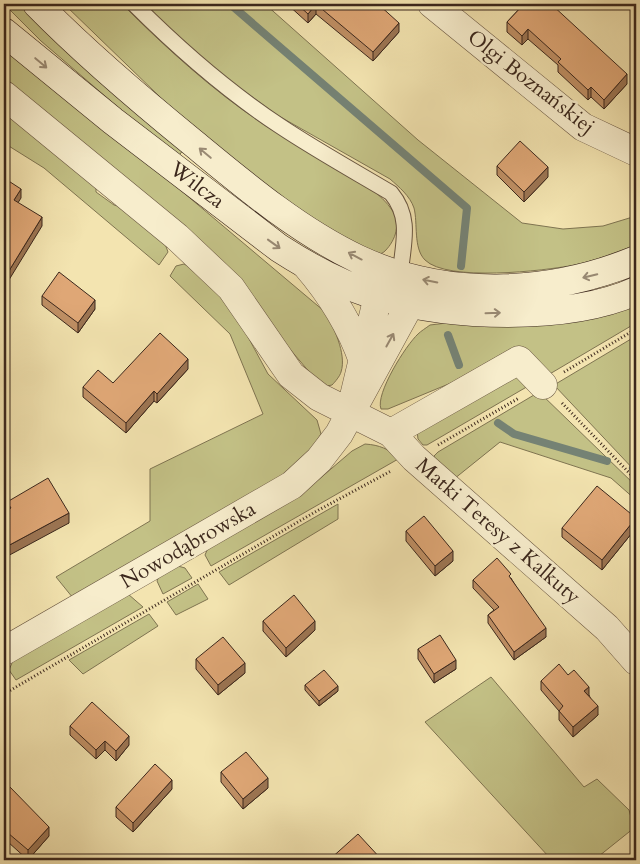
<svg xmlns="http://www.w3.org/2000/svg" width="640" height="864" viewBox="0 0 640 864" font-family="Cardo,serif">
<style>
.green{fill:#c3c186;stroke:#7f7451}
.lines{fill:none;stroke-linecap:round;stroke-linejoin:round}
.stream{stroke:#758274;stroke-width:8}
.lane-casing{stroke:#695641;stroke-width:17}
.street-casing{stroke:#695641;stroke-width:29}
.secondary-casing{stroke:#3b271c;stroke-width:29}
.path{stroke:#3b271c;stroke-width:3;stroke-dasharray:1 2.5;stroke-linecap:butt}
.lane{stroke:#f7edcc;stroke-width:15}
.street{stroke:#f7edcc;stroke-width:28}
.secondary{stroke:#f7edcc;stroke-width:28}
.wall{fill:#c09065;stroke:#3b271c}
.shaded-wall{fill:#9c7553;stroke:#3b271c}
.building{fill:#dfa776;stroke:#3b271c}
.oneway{stroke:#998a74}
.labels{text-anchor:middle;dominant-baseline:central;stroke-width:5;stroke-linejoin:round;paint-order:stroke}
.street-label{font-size:21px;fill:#3b271c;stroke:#f7edcc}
</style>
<rect width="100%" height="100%" fill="#f3e4b0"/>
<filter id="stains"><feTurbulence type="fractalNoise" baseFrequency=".004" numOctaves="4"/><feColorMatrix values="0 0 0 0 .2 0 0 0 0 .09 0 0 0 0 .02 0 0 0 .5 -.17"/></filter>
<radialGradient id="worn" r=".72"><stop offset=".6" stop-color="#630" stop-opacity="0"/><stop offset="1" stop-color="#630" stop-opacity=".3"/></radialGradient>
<path class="green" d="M 4,4 L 18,4 L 71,53 L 184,149 L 177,158 L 41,41 Z
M 64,4 L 122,4 C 165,47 212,90 263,124 C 295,145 373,180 392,210 C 401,223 396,240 385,251 C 380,256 374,254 368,252 L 294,208 L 190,126 Z
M 143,4 L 265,4 L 418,140 L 522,223 L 563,229 L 603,226 L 636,216 L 636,245 C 616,252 595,261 574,265 C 544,271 447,282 425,260 C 413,248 418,223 414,208 C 410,196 399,187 390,179 L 277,115 L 222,75 Z
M 4,49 L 178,188 L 324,311 C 333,325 347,354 341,372 C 340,376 335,382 332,385 L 322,387 L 272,328 L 4,89 Z
M 4,108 L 96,182 L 96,192 L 114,205 L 129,209 L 164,241 L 168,252 L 159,265 L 44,168 L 4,143 Z
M 184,264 L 201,273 L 234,311 L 268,374 L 317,420 L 321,434 L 312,448 L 281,477 L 73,598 L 56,577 L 150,521 L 150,469 L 263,414 L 230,334 L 170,276 L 176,266 Z
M 636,300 L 636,323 L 548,375 L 514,347 L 451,383 L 388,409 L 381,409 C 375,394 406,345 418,334 C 421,331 426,328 430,325 Z
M 636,336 L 636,472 L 554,385 Z
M 519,370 L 530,385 L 427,445 L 423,445 L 418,439 L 417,431 Z
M 539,392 L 636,486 L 636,500 L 611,478 L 500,442 L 454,479 L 436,463 L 434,456 L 438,452 Z
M 365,444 C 380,445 388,449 400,458 L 211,566 L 205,555 L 208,548 L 311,486 L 352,451 Z
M 338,504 L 338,519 L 229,585 L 219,572 Z
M 178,566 L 185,568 L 192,578 L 163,594 L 157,581 L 159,576 Z
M 198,584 L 208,599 L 176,615 L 167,602 Z
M 128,594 L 143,607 L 16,680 L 9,670 L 12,663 L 24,651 Z
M 149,614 L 158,626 L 83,674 L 69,660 Z
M 491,677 L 584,787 L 597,779 L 629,810 L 634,828 L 594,860 L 545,860 L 549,857 L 425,722 Z"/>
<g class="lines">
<path class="stream" d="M 230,4 L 467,208 L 461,266
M 448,335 L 459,365
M 498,423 L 514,434 L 607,461
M 633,468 L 636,470"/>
<g class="lane-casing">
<path id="lane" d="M 134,4 C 179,49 227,91 280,126 C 316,150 354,171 391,193 C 412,218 403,244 400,275"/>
</g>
<g class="street-casing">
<path id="street" d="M 432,4 L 583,127 L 636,152
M 4,95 L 177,237 L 231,288 L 291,375 L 319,397 L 391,433 L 414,458 L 607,628 L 636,661
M 306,265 C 331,294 350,324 363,361
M 391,433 L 519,360 L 543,385
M 4,651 L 292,485 L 319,460 L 339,434 L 410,304 L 400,275 L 378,296 L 350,413"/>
</g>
<g class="secondary-casing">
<path id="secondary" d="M 37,4 C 85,53 138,98 192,142 C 243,184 297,230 358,259 C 446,300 548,296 636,260
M 4,32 L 113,121 L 279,248 C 310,268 342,286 378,296 C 451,317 566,322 636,291"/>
</g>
<path class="path" d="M 564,372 L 636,329
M 562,403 L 636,480
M 438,445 L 519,398
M 4,694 L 315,512 L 391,471"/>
<use href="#lane" class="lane"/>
<use href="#street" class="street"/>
<use href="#secondary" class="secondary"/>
</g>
<path class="wall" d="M 287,4 L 353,4 L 358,8 L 399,32 L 373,61 L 316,14 L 308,23 Z
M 524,4 L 627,84 L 604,109 L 591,97 L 588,100 L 558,72 L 558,65 L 528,39 L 522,45 L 507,32 L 507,22 Z
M 625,4 L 636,4 L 636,14 L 625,6 Z
M 497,166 L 548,177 L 524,202 L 497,175 Z
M 42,296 L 95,309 L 78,333 L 42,305 Z
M 188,369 L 157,403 L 154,401 L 126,433 L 83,397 L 83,387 L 113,383 Z
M 7,502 L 69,523 L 7,510 Z
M 562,528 L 636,528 L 602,570 L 562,537 Z
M 406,531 L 453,561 L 435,576 L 406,541 Z
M 511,578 L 546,637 L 514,660 L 488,623 L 488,615 L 494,610 L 473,588 L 473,580 Z
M 263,621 L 315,630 L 286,657 L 263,631 Z
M 418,649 L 456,669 L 434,683 L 418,659 Z
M 196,659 L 245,673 L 218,695 L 196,669 Z
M 541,681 L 589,695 L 598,715 L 573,737 L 559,720 L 559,711 L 541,690 Z
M 305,685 L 338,691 L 319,706 L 305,690 Z
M 70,726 L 129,745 L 116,761 L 105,750 L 96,759 L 70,735 Z
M 221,772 L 268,788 L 243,809 L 221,782 Z
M 172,789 L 133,832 L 116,817 L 116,807 Z
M 4,790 L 49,836 L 28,860 L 8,842 L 5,846 L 4,845 Z"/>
<path class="shaded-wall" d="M 316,4 L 316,14 L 308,23 L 308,14 Z
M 399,23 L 399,32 L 373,61 L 373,52 Z
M 528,29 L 528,39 L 522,45 L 522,36 Z
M 627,74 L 627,84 L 604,109 L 604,100 Z
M 591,87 L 591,97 L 588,100 L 588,90 Z
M 548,167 L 548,177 L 524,202 L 524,192 Z
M 21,189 L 21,198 L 14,209 L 14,200 Z
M 42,217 L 42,226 L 4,288 L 4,279 Z
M 95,300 L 95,309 L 78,333 L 78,323 Z
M 188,359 L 188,369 L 157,403 L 157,394 Z
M 154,391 L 154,401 L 126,433 L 126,423 Z
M 69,513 L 69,523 L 4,558 L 4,548 Z
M 636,518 L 636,528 L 602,570 L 602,560 Z
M 453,551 L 453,561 L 435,576 L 435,566 Z
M 315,621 L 315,630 L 286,657 L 286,648 Z
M 546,628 L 546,637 L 514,660 L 514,652 Z
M 456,660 L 456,669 L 434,683 L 434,674 Z
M 245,663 L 245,673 L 218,695 L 218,685 Z
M 338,686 L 338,691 L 319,706 L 319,701 Z
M 589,687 L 589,696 L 584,691 Z
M 598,706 L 598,715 L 573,737 L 573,727 Z
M 129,736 L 129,745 L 116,761 L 116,751 Z
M 105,741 L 105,750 L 96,759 L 96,750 Z
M 268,778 L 268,788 L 243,809 L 243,799 Z
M 172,780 L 172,789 L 133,832 L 133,823 Z
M 49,827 L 49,836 L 28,860 L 28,850 Z
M 8,833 L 8,842 L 5,846 L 5,836 Z"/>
<path class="building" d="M 297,4 L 353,4 L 358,8 L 362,4 L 378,4 L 399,23 L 373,52 L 316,4 L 308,14 Z
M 524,4 L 551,4 L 627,74 L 604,100 L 591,87 L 588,90 L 558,62 L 561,59 L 528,29 L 522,36 L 507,22 Z
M 520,141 L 548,167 L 524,192 L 497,166 Z
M 4,178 L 21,189 L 14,200 L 42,217 L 4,279 Z
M 59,272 L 95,300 L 78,323 L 42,296 Z
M 160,333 L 188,359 L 157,394 L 154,391 L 126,423 L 83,387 L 98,370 L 113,383 Z
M 48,478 L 69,513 L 4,548 L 4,512 L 11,508 L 7,502 Z
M 597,486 L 636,518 L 602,560 L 562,528 Z
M 424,516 L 453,551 L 435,566 L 406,531 Z
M 497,558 L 511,574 L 509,576 L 546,628 L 514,652 L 488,615 L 499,607 L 473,580 Z
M 294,595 L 315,621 L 286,648 L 263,621 Z
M 440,635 L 456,660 L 434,674 L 418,649 Z
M 223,637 L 245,663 L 218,685 L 196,659 Z
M 559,664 L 568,675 L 574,670 L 589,687 L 584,691 L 598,706 L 573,727 L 559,711 L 563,706 L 541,681 Z
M 324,670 L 338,686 L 319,701 L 305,685 Z
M 92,702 L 129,736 L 116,751 L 105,741 L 96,750 L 70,726 Z
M 246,752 L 268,778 L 243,799 L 221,772 Z
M 155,764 L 172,780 L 133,823 L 116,807 Z
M 8,785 L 49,827 L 28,850 L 8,833 L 5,836 L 4,835 L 4,790 Z
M 358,834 L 382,860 L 329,860 Z"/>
<defs><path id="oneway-shaft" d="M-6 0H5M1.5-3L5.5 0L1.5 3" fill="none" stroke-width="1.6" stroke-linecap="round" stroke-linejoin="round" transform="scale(1.25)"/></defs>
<g class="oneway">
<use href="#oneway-shaft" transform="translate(41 63) rotate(40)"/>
<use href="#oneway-shaft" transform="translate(205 153) rotate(-140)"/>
<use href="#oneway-shaft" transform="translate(274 244) rotate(36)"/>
<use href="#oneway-shaft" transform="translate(355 256) rotate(-152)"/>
<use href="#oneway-shaft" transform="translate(590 276) rotate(166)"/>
<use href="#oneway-shaft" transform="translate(430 281) rotate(-169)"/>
<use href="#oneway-shaft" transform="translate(493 313) rotate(-2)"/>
<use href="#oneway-shaft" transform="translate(390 340) rotate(-61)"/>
</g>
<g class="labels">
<g class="street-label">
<text transform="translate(531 82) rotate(38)">Olgi Boznańskiej</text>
<text transform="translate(197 185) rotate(37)">Wilcza</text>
<text transform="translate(498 531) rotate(41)">Matki Teresy z Kalkuty</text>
<text transform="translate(188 545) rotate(-30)">Nowodąbrowska</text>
</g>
</g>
<rect width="640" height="864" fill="none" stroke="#f3e4b0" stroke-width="20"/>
<rect x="5" y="5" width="630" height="854" fill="none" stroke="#3b271c" stroke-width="2.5"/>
<rect x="10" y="10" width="620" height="844" fill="none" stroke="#3b271c"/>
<rect width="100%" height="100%" filter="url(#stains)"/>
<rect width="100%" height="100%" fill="url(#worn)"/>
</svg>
